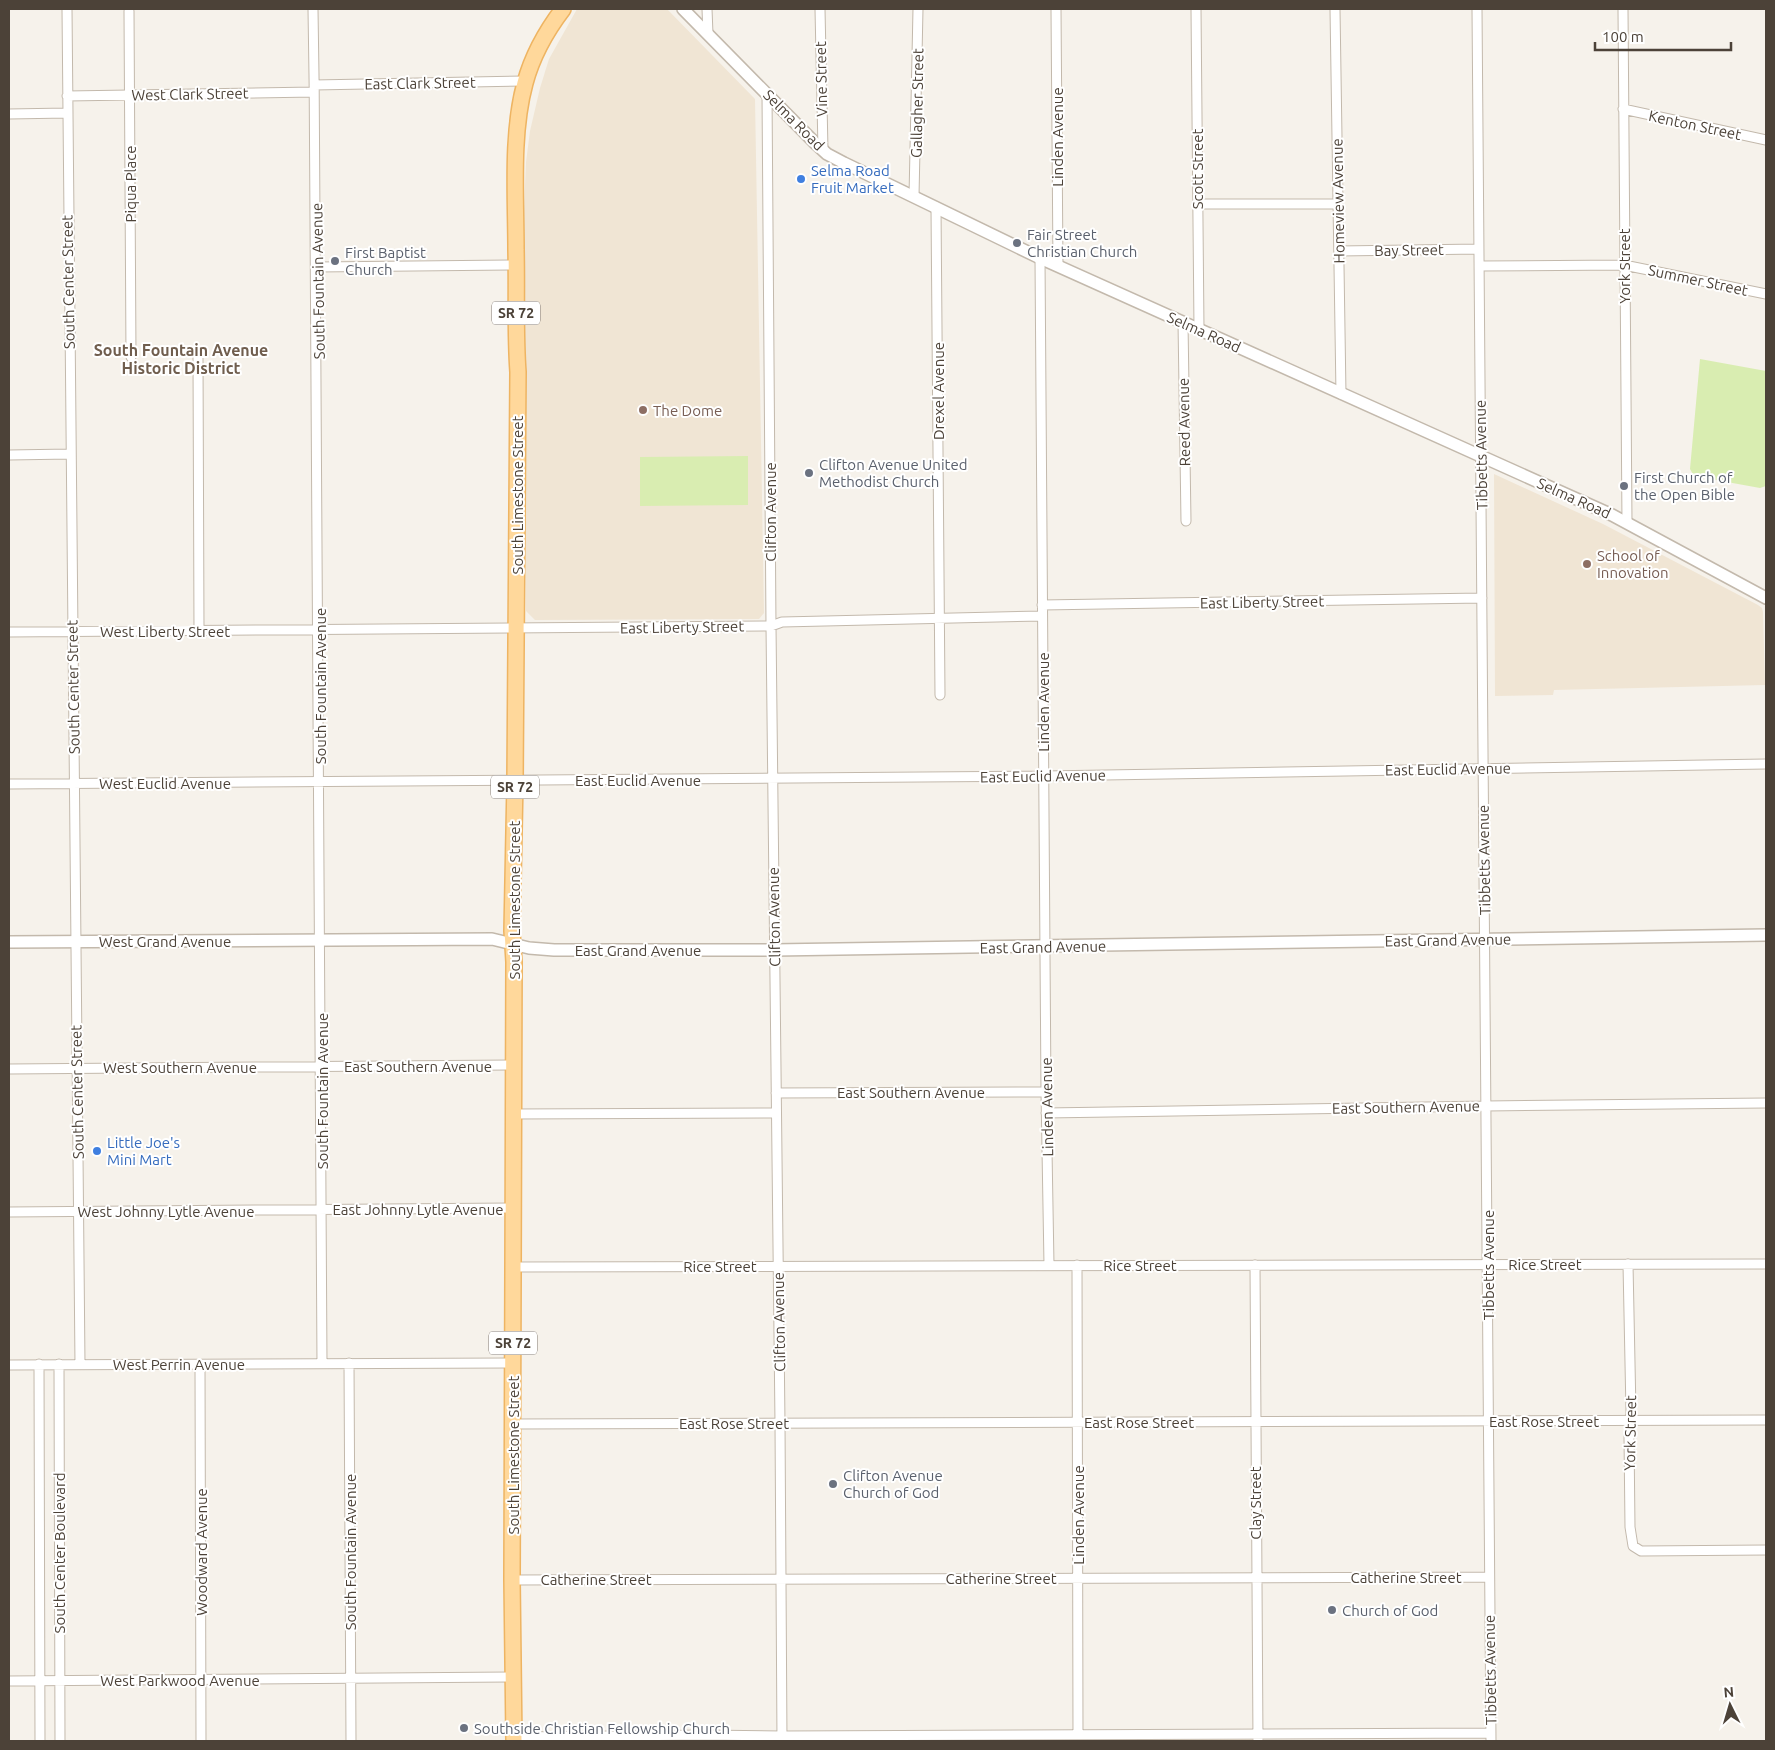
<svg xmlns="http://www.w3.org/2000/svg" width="1775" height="1750" viewBox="0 0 1775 1750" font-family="Ubuntu,sans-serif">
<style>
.education{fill:#f0e5d4}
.green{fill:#d9edb1}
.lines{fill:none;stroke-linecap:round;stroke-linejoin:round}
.minor-casing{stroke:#c3b9ac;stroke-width:11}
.tertiary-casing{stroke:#c3b9ac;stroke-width:14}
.primary-casing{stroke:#eeb462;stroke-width:18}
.minor{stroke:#fff;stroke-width:9}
.tertiary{stroke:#fff;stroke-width:11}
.primary{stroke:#ffd89b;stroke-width:15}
.shop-dot{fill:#3f7fe0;stroke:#fff;stroke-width:2}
.worship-dot{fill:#6b7280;stroke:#fff;stroke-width:2}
.education-dot{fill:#8d6e63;stroke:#fff;stroke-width:2}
.labels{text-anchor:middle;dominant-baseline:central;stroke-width:4;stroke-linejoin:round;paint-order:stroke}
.shield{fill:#fff;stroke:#827b74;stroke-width:1}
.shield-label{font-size:14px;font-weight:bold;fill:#4c4238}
.street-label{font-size:15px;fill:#4c4238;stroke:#fff}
.shop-label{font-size:15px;fill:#366cbe;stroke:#fff;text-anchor:start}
.worship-label{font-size:15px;fill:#5b616d;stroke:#fff;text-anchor:start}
.education-label{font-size:15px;fill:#785e54;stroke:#fff;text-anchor:start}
.neighbourhood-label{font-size:16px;font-weight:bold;fill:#705e4e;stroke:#fff}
</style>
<rect width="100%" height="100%" fill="#f6f2eb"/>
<path class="education" d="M 577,9 L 667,9 L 755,99 L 764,613 L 759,619 L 535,620 L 526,611 L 524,209 L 526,162 L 530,131 L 540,88 L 549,59 Z
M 1494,474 L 1603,524 L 1758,605 L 1762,608 L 1763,612 L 1765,685 L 1554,690 L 1553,695 L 1495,696 Z
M 1258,1734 L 1258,1741 L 866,1741 L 866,1735 Z"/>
<path class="green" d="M 1700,359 L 1766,371 L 1766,486 L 1760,488 L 1694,476 L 1690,469 Z
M 748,456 L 748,505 L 640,506 L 640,457 Z"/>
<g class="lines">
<g class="minor-casing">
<path id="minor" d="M 67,9 L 80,1364
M 313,9 C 320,460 323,911 322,1363
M 707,9 L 708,34
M 820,9 L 823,150
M 1056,9 L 1058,266
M 1196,9 L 1199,329
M 1335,9 L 1341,394
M 1477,9 L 1491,1741
M 1623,9 L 1627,523
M 129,11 L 131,357
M 314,85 L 525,81
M 767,94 L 771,626 L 780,1423 L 782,1741
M 67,96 L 314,92
M 1623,109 L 1766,140
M 9,114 L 67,113
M 914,196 L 918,9
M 1197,204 L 1338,204
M 936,207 L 940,695
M 1339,251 L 1479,249
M 1040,258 L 1046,1092 L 1049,1265
M 1479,266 L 1624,265 L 1766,294
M 317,267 L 517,265
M 1183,322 L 1186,521
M 198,357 L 199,630
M 9,455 L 70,454
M 1042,605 L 1482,598
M 9,632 L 771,626 L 782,622 L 1042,616
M 9,784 L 1044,776 L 1766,764
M 9,1069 L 514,1065
M 776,1093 L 1046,1092
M 1046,1113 L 1486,1106 L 1766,1103
M 513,1114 L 776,1113
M 9,1212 L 513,1208
M 1628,1264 L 1631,1412 L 1629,1437 L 1630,1527 L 1633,1546 L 1641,1551 L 1766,1550
M 1077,1265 L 1078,1734
M 1255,1265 L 1258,1741
M 513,1267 L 1766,1264
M 349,1363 L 351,1741
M 39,1364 L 40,1741
M 59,1364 L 60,1741
M 200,1364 L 201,1741
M 9,1365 L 513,1363
M 513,1424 L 1766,1420
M 512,1580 L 1489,1577
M 9,1681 L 513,1677
M 514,1737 L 704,1735 L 782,1736 L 1491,1733"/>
</g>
<g class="tertiary-casing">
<path id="tertiary" d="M 683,9 L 815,143 L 827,154 L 844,163 L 1040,258 L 1612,515 L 1766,598
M 9,942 L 492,939 L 529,948 L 554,950 L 774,950 L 1766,935"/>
</g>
<g class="primary-casing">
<path id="primary" d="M 514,1741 L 512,1580 L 514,962 L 512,931 L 515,781 L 518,372 C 515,332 517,291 516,250 C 516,197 511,134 525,83 C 532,57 547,30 563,9"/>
</g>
<use href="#minor" class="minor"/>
<use href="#tertiary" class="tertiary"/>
<use href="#primary" class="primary"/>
</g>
<g class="shop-dot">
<circle cx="801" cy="179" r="5"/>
<circle cx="97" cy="1151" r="5"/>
</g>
<g class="worship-dot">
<circle cx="1017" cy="243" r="5"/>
<circle cx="335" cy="261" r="5"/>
<circle cx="809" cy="473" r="5"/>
<circle cx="1624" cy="486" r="5"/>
<circle cx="833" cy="1484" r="5"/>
<circle cx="1332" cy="1610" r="5"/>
<circle cx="464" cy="1728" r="5"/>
</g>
<g class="education-dot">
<circle cx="643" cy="410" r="5"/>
<circle cx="1587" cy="564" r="5"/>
</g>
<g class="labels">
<g class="shield">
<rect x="492" y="301.5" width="48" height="23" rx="4"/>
<rect x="491" y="775.5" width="48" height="23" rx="4"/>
<rect x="489" y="1331.5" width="48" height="23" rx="4"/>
</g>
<g class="shield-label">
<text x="516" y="313">SR 72</text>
<text x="515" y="787">SR 72</text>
<text x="513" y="1343">SR 72</text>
</g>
<g class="street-label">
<text transform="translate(821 79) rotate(-91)">Vine Street</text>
<text transform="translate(420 83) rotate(-1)">East Clark Street</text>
<text transform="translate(190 94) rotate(-1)">West Clark Street</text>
<text transform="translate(917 103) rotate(-89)">Gallagher Street</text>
<text transform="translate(794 120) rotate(45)">Selma Road</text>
<text transform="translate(1695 125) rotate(12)">Kenton Street</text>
<text transform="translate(1057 137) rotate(-90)">Linden Avenue</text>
<text transform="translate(1197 169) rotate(-90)">Scott Street</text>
<text transform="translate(130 184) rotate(-90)">Piqua Place</text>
<text transform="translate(1338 201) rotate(-91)">Homeview Avenue</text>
<text transform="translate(1409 250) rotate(-1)">Bay Street</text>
<text transform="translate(1624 266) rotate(-90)">York Street</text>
<text transform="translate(1698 280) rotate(12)">Summer Street</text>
<text transform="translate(318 281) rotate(-91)">South Fountain Avenue</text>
<text transform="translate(68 282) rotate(-91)">South Center Street</text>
<text transform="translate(1204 332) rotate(24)">Selma Road</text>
<text transform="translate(938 391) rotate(-90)">Drexel Avenue</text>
<text transform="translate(1184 422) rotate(-91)">Reed Avenue</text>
<text transform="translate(1481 455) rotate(-91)">Tibbetts Avenue</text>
<text transform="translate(517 495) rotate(-90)">South Limestone Street</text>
<text transform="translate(1574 498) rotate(24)">Selma Road</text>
<text transform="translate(770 512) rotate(-90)">Clifton Avenue</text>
<text transform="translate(1262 602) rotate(-1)">East Liberty Street</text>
<text transform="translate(682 627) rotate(-1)">East Liberty Street</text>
<text x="165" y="631">West Liberty Street</text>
<text transform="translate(320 686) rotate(-90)">South Fountain Avenue</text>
<text transform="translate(73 687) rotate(-91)">South Center Street</text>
<text transform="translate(1043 702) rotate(-90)">Linden Avenue</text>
<text transform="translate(1448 769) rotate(-1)">East Euclid Avenue</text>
<text transform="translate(1043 776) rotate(-1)">East Euclid Avenue</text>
<text x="638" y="780">East Euclid Avenue</text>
<text x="165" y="783">West Euclid Avenue</text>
<text transform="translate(1484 860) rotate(-91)">Tibbetts Avenue</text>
<text transform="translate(514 900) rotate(-90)">South Limestone Street</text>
<text transform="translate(774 917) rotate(-91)">Clifton Avenue</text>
<text transform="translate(1448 940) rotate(-1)">East Grand Avenue</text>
<text x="165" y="941">West Grand Avenue</text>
<text transform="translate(1043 947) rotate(-1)">East Grand Avenue</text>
<text x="638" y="950">East Grand Avenue</text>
<text x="418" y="1066">East Southern Avenue</text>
<text x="180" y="1067">West Southern Avenue</text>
<text transform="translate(322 1091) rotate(-90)">South Fountain Avenue</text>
<text transform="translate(77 1092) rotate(-91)">South Center Street</text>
<text x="911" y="1092">East Southern Avenue</text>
<text transform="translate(1047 1107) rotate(-91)">Linden Avenue</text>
<text transform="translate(1406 1107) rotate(-1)">East Southern Avenue</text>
<text x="418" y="1209">East Johnny Lytle Avenue</text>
<text x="166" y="1211">West Johnny Lytle Avenue</text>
<text x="1545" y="1264">Rice Street</text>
<text x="1140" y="1265">Rice Street</text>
<text transform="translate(1488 1265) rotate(-90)">Tibbetts Avenue</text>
<text x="720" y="1266">Rice Street</text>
<text transform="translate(779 1322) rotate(-91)">Clifton Avenue</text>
<text x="179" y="1364">West Perrin Avenue</text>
<text x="1544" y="1421">East Rose Street</text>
<text x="1139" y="1422">East Rose Street</text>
<text x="734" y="1423">East Rose Street</text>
<text transform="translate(1630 1433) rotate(-89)">York Street</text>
<text transform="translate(513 1455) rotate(-90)">South Limestone Street</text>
<text transform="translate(1255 1503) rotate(-90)">Clay Street</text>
<text transform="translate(1078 1515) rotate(-90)">Linden Avenue</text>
<text transform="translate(201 1552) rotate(-90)">Woodward Avenue</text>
<text transform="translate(350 1552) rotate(-90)">South Fountain Avenue</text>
<text transform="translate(59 1553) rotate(-90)">South Center Boulevard</text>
<text x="1406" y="1577">Catherine Street</text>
<text x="1001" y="1578">Catherine Street</text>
<text x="596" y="1579">Catherine Street</text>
<text transform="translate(1490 1670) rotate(-91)">Tibbetts Avenue</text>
<text x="180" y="1680">West Parkwood Avenue</text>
</g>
<g class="shop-label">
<text x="811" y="170">Selma Road<tspan x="811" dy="17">Fruit Market</tspan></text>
<text x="107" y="1142">Little Joe's<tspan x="107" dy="17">Mini Mart</tspan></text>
</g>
<g class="worship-label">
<text x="1027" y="234">Fair Street<tspan x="1027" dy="17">Christian Church</tspan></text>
<text x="345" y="252">First Baptist<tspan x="345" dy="17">Church</tspan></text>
<text x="819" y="464">Clifton Avenue United<tspan x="819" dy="17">Methodist Church</tspan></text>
<text x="1634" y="477">First Church of<tspan x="1634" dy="17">the Open Bible</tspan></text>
<text x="843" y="1475">Clifton Avenue<tspan x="843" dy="17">Church of God</tspan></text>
<text x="1342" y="1610">Church of God</text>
<text x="474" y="1728">Southside Christian Fellowship Church</text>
</g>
<g class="education-label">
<text x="653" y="410">The Dome</text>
<text x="1597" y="555">School of<tspan x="1597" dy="17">Innovation</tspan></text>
</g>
<g class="neighbourhood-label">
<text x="181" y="350">South Fountain Avenue<tspan x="181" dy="18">Historic District</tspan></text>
</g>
</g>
<rect width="1775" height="1750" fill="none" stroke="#4c4238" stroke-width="20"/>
<g transform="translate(1730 1705) rotate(355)" stroke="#ffffff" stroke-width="4" paint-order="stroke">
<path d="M0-4L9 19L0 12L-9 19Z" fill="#4c4238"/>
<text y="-8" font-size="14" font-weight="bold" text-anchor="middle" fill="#4c4238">N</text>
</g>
<path d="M1595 42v8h136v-8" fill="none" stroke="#4c4238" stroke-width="2.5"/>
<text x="1602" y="42" font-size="15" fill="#4c4238" stroke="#ffffff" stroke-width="4" paint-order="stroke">100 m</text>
</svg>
